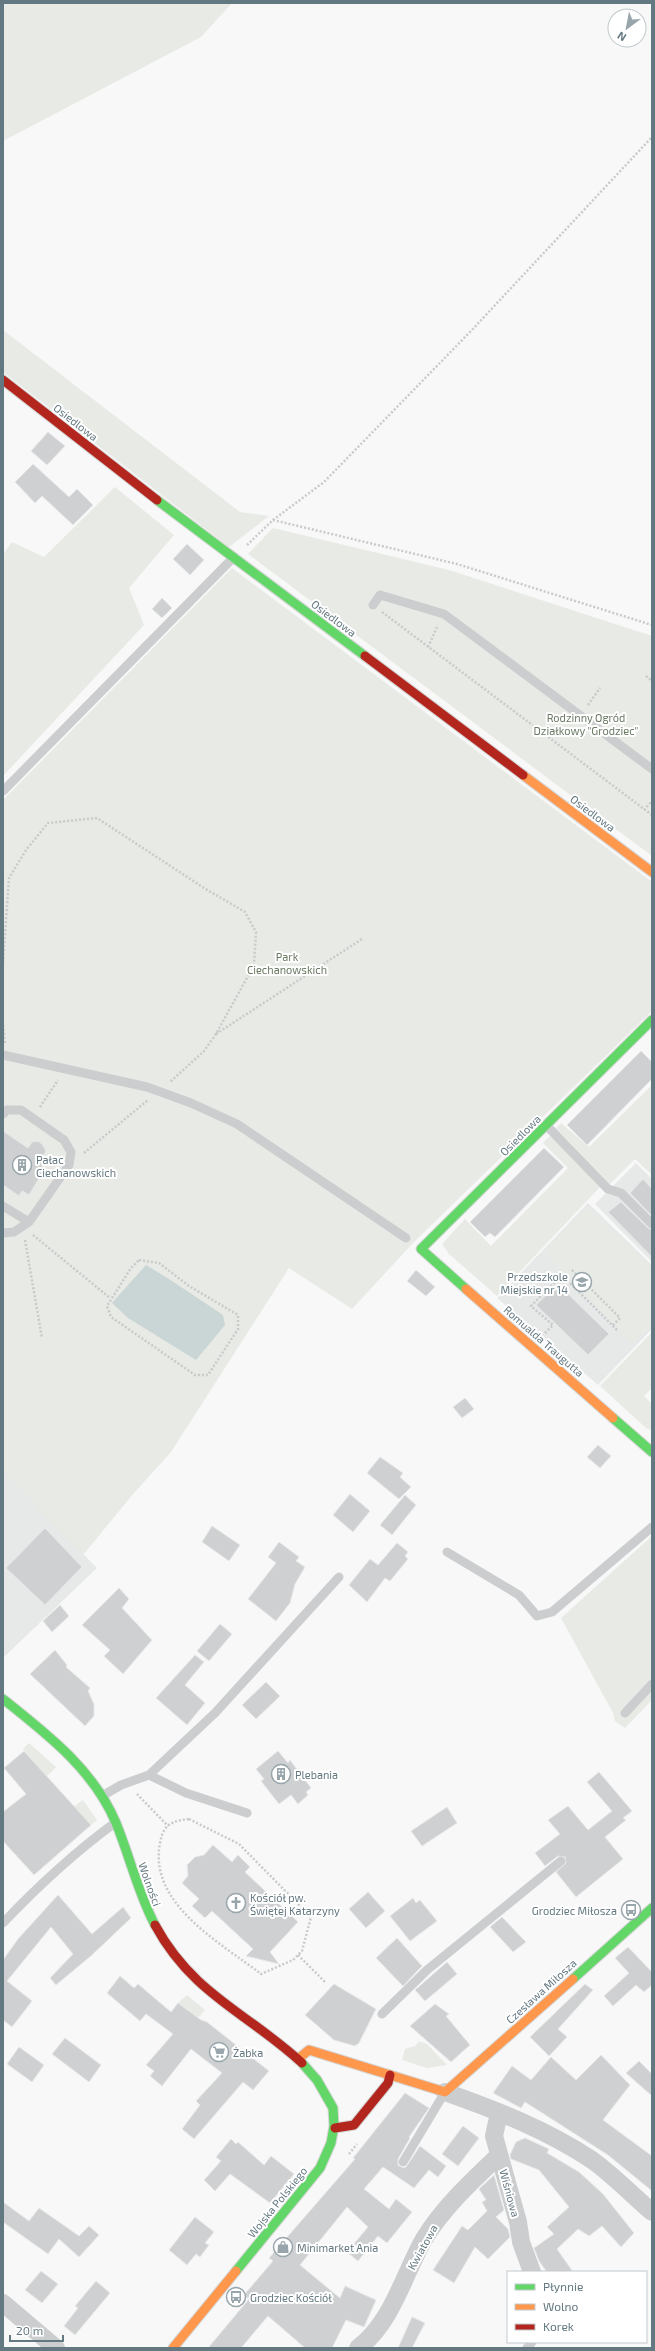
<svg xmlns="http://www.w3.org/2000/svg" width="655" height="2351" viewBox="0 0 655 2351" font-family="'Exo 2',sans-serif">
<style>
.built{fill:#e7e9e8}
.green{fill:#e8eae5}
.water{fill:#cad5d6}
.building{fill:#ced0d1;stroke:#e8e8e8}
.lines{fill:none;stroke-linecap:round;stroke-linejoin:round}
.fast-casing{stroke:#d4d5d5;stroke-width:11}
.slow-casing{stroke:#d4d5d5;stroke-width:11}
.jam-casing{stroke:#d4d5d5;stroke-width:11}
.path{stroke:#c9cacb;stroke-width:2.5;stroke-dasharray:2 2;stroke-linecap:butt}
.lane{stroke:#cbcdce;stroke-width:9}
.street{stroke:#cbcdce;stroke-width:18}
.fast{stroke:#63d668;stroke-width:9}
.slow{stroke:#ff974d;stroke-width:9}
.jam{stroke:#b3261e;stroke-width:9}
.labels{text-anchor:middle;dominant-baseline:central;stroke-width:4;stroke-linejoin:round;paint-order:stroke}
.street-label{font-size:11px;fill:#647881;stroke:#fff}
.park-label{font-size:11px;fill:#6a7963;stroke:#fff}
.poi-label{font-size:11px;fill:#647881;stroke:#fff;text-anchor:start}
</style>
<rect width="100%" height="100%" fill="#f8f8f8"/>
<path class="built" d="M 636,1163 L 652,1179 L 652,1262 L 595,1204 Z
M 588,1203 L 652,1265 L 652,1329 L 598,1385 L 497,1298 Z
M 3,1471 L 97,1568 L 3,1658 Z"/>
<path class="green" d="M 3,3 L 232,3 L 201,37 L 3,141 Z
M 3,330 L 240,512 L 269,516 L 229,547 L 3,372 Z
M 115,487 L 174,535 L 129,588 L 144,625 L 3,776 L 3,554 L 12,542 L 44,557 Z
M 273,528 L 449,570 L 652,636 L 652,856 L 248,554 Z
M 232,568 L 652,882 L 652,1011 L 414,1242 L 352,1309 L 289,1268 L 171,1452 L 134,1493 L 83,1555 L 3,1471 L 3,800 Z
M 652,1085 L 652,1175 L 635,1159 L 610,1184 L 556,1128 L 561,1123 L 589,1147 Z
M 551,1135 L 600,1187 L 497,1296 L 449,1254 L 442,1244 L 465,1219 L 491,1246 L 568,1168 L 543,1143 Z
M 588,1208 L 652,1268 L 652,1325 L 633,1344 L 544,1253 Z
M 652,1332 L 652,1388 L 644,1396 L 652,1404 L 651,1430 L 646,1428 L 600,1386 Z
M 652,1536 L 652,1700 L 625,1728 L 615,1721 L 613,1713 L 561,1618 Z
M 29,1743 L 56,1767 L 46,1777 L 23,1749 Z
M 83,1800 L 97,1820 L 91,1825 L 73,1807 Z
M 187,1995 L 205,2010 L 198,2018 L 178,2003 Z
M 419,2041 L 427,2044 L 447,2065 L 427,2068 L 402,2060 L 405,2049 L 415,2046 Z"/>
<path class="water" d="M 146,1265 L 169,1279 L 223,1315 L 225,1325 L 196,1360 L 128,1318 L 112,1303 Z"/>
<path class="building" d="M 48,432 L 65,446 L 47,465 L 31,451 Z
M 33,464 L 69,497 L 77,489 L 93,505 L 73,525 L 42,496 L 35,503 L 15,482 Z
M 187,544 L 204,560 L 190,575 L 173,559 Z
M 162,598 L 172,608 L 162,618 L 152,609 Z
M 641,1051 L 652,1062 L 652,1079 L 587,1145 L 567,1125 Z
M 3,1131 L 28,1148 L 32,1142 L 38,1141 L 43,1145 L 46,1151 L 41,1159 L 43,1172 L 29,1195 L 22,1191 L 19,1196 L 3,1185 Z
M 544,1148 L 564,1167 L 495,1237 L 490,1233 L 485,1237 L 470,1222 Z
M 643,1179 L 652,1189 L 652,1216 L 630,1193 Z
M 621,1202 L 648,1228 L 652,1230 L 652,1257 L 608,1212 Z
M 416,1270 L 435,1287 L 426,1296 L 407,1281 Z
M 558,1284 L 609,1334 L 588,1355 L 536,1305 Z
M 465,1398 L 474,1409 L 462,1418 L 453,1407 Z
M 598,1445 L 611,1456 L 600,1468 L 587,1457 Z
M 380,1457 L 403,1473 L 400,1477 L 411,1487 L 399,1499 L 367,1473 Z
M 350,1494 L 370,1511 L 353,1532 L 333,1515 Z
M 405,1495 L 416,1505 L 392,1535 L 380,1525 Z
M 212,1526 L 240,1545 L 229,1561 L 202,1542 Z
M 45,1528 L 82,1567 L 45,1605 L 6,1568 Z
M 279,1542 L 299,1557 L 296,1561 L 305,1567 L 295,1584 L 290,1603 L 276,1621 L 248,1599 L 276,1563 L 268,1557 Z
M 397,1543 L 408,1552 L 405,1556 L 408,1559 L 390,1581 L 385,1578 L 367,1602 L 349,1585 L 370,1559 L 378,1565 Z
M 119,1588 L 129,1599 L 122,1608 L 152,1640 L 123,1674 L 104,1656 L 110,1650 L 82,1625 Z
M 60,1605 L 69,1616 L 52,1632 L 43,1621 Z
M 220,1624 L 232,1634 L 209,1661 L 197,1651 Z
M 55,1650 L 67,1665 L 66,1667 L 90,1688 L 88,1691 L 94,1704 L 94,1716 L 85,1726 L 30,1674 Z
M 195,1655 L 204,1662 L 185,1685 L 205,1703 L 187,1725 L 156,1698 Z
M 266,1682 L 280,1696 L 256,1719 L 242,1705 Z
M 24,1751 L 91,1825 L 34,1875 L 3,1841 L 3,1812 L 26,1794 L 4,1768 Z
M 278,1751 L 288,1763 L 290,1760 L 311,1788 L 306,1792 L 308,1795 L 298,1804 L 291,1795 L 279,1804 L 261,1781 L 264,1779 L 256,1769 Z
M 599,1772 L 632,1811 L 623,1818 L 626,1820 L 605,1837 L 623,1859 L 576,1897 L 556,1872 L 566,1863 L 565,1857 L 558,1856 L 545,1866 L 535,1853 L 560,1834 L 548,1820 L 568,1806 L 588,1830 L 612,1811 L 587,1782 Z
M 447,1807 L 457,1823 L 422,1846 L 411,1831 Z
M 213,1845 L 232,1862 L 238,1855 L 250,1867 L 245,1872 L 298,1922 L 270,1952 L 279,1964 L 246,1956 L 253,1949 L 212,1911 L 205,1918 L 192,1906 L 199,1899 L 182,1883 L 188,1876 L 187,1865 L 195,1857 L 204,1855 Z
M 368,1892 L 385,1911 L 366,1928 L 349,1909 Z
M 58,1895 L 92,1934 L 123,1907 L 131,1918 L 92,1955 L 56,1985 L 50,1978 L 73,1954 L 51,1927 L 7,1981 L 32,2001 L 12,2027 L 3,2020 L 3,1960 L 18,1939 Z
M 413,1898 L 416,1903 L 420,1900 L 437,1921 L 410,1941 L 390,1916 Z
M 502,1917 L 526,1942 L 513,1952 L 490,1927 Z
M 397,1938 L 422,1966 L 403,1986 L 376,1958 Z
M 628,1947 L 652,1972 L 652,1985 L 644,1992 L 636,1985 L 613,2006 L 604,1996 L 629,1973 L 615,1958 Z
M 447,1962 L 457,1974 L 425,2001 L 415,1990 Z
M 120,1976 L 134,1988 L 138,1984 L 171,2012 L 178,2003 L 201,2020 L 207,2022 L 269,2071 L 253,2090 L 243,2082 L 194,2139 L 182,2129 L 200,2105 L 196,2101 L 222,2073 L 191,2049 L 162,2086 L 150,2076 L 154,2071 L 146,2065 L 173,2034 L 146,2014 L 140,2021 L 107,1993 Z
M 334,1984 L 376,2009 L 359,2043 L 355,2046 L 334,2040 L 305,2015 Z
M 585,1984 L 593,1990 L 558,2029 L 567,2037 L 549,2056 L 530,2037 Z
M 435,2004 L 449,2014 L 446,2016 L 470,2045 L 451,2062 L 410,2026 Z
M 65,2038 L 101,2065 L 89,2082 L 52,2054 Z
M 19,2047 L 44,2065 L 32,2082 L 7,2064 Z
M 601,2055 L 630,2085 L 603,2120 L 652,2156 L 652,2191 L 608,2155 L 525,2102 L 521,2108 L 493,2093 L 512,2066 L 531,2080 L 551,2057 L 576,2080 Z
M 639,2061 L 652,2074 L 652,2096 L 626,2073 Z
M 405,2093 L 429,2108 L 409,2137 L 410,2138 L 398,2159 L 398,2165 L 403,2168 L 406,2167 L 420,2146 L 446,2166 L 438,2177 L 429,2170 L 414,2188 L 383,2167 L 364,2189 L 389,2209 L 396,2199 L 412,2212 L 387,2243 L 378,2236 L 358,2261 L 347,2252 L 368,2227 L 347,2207 L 300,2265 L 340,2298 L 345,2286 L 376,2300 L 364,2327 L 346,2320 L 332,2348 L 305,2348 L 268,2316 L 241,2348 L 208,2348 L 249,2299 L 244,2295 L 273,2261 L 269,2258 L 355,2159 L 353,2158 Z
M 463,2126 L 479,2138 L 458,2166 L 442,2154 Z
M 525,2138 L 549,2149 L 547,2153 L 579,2172 L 603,2194 L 634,2233 L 621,2247 L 602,2226 L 589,2236 L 578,2229 L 557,2249 L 573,2272 L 547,2272 L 539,2261 L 534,2248 L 554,2234 L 547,2227 L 569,2207 L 539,2170 L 511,2159 L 510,2155 L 516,2142 Z
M 231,2139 L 236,2144 L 238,2142 L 264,2165 L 271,2156 L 294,2174 L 270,2203 L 230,2174 L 215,2191 L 204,2180 L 221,2161 L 216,2157 Z
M 494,2175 L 504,2210 L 496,2217 L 508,2229 L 510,2237 L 488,2259 L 475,2247 L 454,2283 L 433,2270 L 462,2226 L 468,2230 L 487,2211 L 482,2202 L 486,2200 L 479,2189 Z
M 3,2202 L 29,2221 L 39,2208 L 79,2236 L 89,2226 L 99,2235 L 79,2257 L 59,2239 L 48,2254 L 3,2222 Z
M 195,2217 L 214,2232 L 205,2243 L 209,2245 L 200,2257 L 196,2254 L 187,2265 L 169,2250 Z
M 41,2271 L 58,2284 L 42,2303 L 25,2290 Z
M 96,2281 L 110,2293 L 75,2335 L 64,2326 L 78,2308 L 75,2306 Z
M 412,2317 L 425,2323 L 412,2348 L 398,2348 Z"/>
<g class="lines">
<g class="fast-casing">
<path id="fast" d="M 157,500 L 365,656
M 466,1289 L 421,1249 L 652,1020
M 613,1418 L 652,1452
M 3,1699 C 47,1734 94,1770 116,1823 C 130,1857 138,1893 155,1925
M 573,1979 L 652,1908
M 236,2271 L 320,2168 L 331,2143 L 334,2126 L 333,2108 L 317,2080 L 302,2063"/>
</g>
<g class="slow-casing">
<path id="slow" d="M 523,775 L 652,872
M 466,1289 L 613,1418
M 298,2059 L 309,2050 L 445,2092 L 573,1979
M 173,2348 L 236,2271"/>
</g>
<g class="jam-casing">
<path id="jam" d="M 3,380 L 157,500
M 365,656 L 523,775
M 155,1925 C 193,1995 248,2013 302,2063
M 335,2128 L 354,2125 L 388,2083 L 390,2075"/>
</g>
<path class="path" d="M 273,520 L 324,482 L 470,332 L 652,137
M 247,545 L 273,520 L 457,564 L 652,625
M 382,612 L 652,815
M 428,647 L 438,625
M 646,676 L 652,681
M 588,705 L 600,688
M 644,810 L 652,801
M 3,963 L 9,878 L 26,850 L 48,823 L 97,818 L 204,888 L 245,912 L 256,932 L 254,965 L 216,1034 L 204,1051 L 170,1082
M 3,1025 L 5,1044
M 216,1034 L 362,939
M 40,1107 L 58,1080
M 84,1153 L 148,1100
M 33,1235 L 110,1298
M 25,1240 L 42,1338
M 139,1260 L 159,1263 L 189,1286 L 238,1315 L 238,1329 L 208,1375 L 195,1375 L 111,1317 L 107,1306 L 131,1268 Z
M 572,1270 L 620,1318 L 612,1326
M 545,1333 L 553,1325 L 531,1306 L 562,1275 L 618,1331
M 137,1794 L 168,1826
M 189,1819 L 239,1844 L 311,1917 L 302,1951 L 293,1960 L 261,1974 C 221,1943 148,1904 160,1843 C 163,1825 171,1821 189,1819 Z
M 298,1955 L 326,1983
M 349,2154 L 357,2144"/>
<path class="lane" d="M 373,605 L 380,595 L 444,614 L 652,769
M 3,791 L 234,557
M 3,1055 L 147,1087 L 191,1103 L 237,1124 L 406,1238
M 3,1114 L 7,1110 L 21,1110 L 64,1140 L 71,1152 L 69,1165 L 29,1222 L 14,1232 L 3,1233
M 546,1125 L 608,1189 L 621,1193 L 652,1224
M 3,1206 L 29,1222
M 447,1552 L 519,1595 L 537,1616 L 552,1612 L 652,1527
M 625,1713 L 652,1684
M 149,1775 L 186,1793 L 247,1813
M 102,1796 L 121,1785 L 149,1775 L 215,1713 L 339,1577
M 3,1923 C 38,1886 75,1852 116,1822
M 382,2014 L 427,1970 L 561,1861
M 403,2162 L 445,2092
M 527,2348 L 532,2342"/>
<path class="street" d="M 445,2092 C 496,2110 547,2130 592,2160 C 613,2175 632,2195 652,2212
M 499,2113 L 494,2136 L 518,2222 L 521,2242 L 532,2272
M 3,2303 L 56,2348
M 358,2348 C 392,2323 404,2274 424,2239 C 443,2208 469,2184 495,2159 L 500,2157"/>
<use href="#fast" class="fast"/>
<use href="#slow" class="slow"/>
<use href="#jam" class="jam"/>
</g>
<defs>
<g id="building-ring" transform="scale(1)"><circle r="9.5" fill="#fff" stroke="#98a5ab" stroke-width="1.5"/><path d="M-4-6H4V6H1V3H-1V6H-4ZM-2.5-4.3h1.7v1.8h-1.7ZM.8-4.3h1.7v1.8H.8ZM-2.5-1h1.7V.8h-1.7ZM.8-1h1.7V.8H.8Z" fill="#98a5ab"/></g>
<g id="school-ring" transform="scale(1)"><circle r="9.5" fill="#fff" stroke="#98a5ab" stroke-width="1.5"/><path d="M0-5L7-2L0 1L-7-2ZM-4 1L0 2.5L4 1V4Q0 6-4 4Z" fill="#98a5ab"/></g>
<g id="church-ring" transform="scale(1)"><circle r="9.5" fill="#fff" stroke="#98a5ab" stroke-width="1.5"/><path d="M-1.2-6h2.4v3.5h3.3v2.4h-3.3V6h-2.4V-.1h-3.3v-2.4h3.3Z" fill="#98a5ab"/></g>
<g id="bus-ring" transform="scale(1)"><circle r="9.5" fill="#fff" stroke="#98a5ab" stroke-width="1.5"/><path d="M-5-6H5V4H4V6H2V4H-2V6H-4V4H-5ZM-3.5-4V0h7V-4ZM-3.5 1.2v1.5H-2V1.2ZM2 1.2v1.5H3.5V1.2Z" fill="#98a5ab"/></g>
<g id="supermarket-ring" transform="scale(1)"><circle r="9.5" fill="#fff" stroke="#98a5ab" stroke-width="1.5"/><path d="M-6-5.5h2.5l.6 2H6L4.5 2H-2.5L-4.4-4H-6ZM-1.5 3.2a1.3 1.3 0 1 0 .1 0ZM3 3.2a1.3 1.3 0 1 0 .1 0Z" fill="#98a5ab"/></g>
<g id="shop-ring" transform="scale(1)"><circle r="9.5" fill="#fff" stroke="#98a5ab" stroke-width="1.5"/><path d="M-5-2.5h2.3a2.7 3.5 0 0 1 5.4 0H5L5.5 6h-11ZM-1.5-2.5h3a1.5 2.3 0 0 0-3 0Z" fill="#98a5ab"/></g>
</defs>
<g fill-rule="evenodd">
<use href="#building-ring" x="22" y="1165"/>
<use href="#school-ring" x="582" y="1282"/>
<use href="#building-ring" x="281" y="1774"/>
<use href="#church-ring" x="236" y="1903"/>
<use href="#bus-ring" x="631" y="1910"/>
<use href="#supermarket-ring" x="219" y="2052"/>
<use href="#shop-ring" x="283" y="2247"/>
<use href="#bus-ring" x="236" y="2297"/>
</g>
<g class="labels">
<g class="street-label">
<text transform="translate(76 422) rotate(38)">Osiedlowa</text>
<text transform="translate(334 618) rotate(37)">Osiedlowa</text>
<text transform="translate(593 813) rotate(37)">Osiedlowa</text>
<text transform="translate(520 1135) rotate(-45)">Osiedlowa</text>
<text transform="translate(544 1341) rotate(41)">Romualda Traugutta</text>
<text transform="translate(150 1884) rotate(70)">Wolności</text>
<text transform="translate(541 1991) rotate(-42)">Czesława Miłosza</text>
<text transform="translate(510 2193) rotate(75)">Wiśniowa</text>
<text transform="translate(277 2202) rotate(-51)">Wojska Polskiego</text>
<text transform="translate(422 2247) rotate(-61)">Kwiatowa</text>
</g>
<g class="park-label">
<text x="586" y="717">Rodzinny Ogród<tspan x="586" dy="13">Działkowy "Grodziec"</tspan></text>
<text x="287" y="956">Park<tspan x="287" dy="13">Ciechanowskich</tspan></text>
</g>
<g class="poi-label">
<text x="36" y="1159">Pałac<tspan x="36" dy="13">Ciechanowskich</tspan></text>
<text x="568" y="1276" text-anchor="end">Przedszkole<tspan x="568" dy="13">Miejskie nr 14</tspan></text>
<text x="295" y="1774">Plebania</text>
<text x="250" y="1897">Kościół pw.<tspan x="250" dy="13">Świętej Katarzyny</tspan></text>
<text x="617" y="1910" text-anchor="end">Grodziec Miłosza</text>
<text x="233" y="2052">Żabka</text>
<text x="297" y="2247">Minimarket Ania</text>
<text x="250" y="2297">Grodziec Kościół</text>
</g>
</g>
<rect width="655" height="2351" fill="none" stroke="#647881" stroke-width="8"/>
<rect x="507" y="2271" width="140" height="72" fill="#ffffff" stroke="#c1c9cd"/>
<rect x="515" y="2284" width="20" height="6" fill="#63d668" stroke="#c1c9cd"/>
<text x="543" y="2291" font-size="12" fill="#647881">Płynnie</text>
<rect x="515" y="2304" width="20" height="6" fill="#ff974d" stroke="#c1c9cd"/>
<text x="543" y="2311" font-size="12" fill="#647881">Wolno</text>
<rect x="515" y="2324" width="20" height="6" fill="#b3261e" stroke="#c1c9cd"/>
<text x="543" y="2331" font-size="12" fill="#647881">Korek</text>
<g transform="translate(627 28) rotate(212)"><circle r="19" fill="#ffffff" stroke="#c1c9cd"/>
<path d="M0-3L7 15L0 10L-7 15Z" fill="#98a5ab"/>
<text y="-6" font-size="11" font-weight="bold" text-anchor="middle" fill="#647881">N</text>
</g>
<path d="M10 2335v6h53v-6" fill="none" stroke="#647881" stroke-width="2"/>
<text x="16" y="2335" font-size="12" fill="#647881" stroke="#ffffff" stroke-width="3" paint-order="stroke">20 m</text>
</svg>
